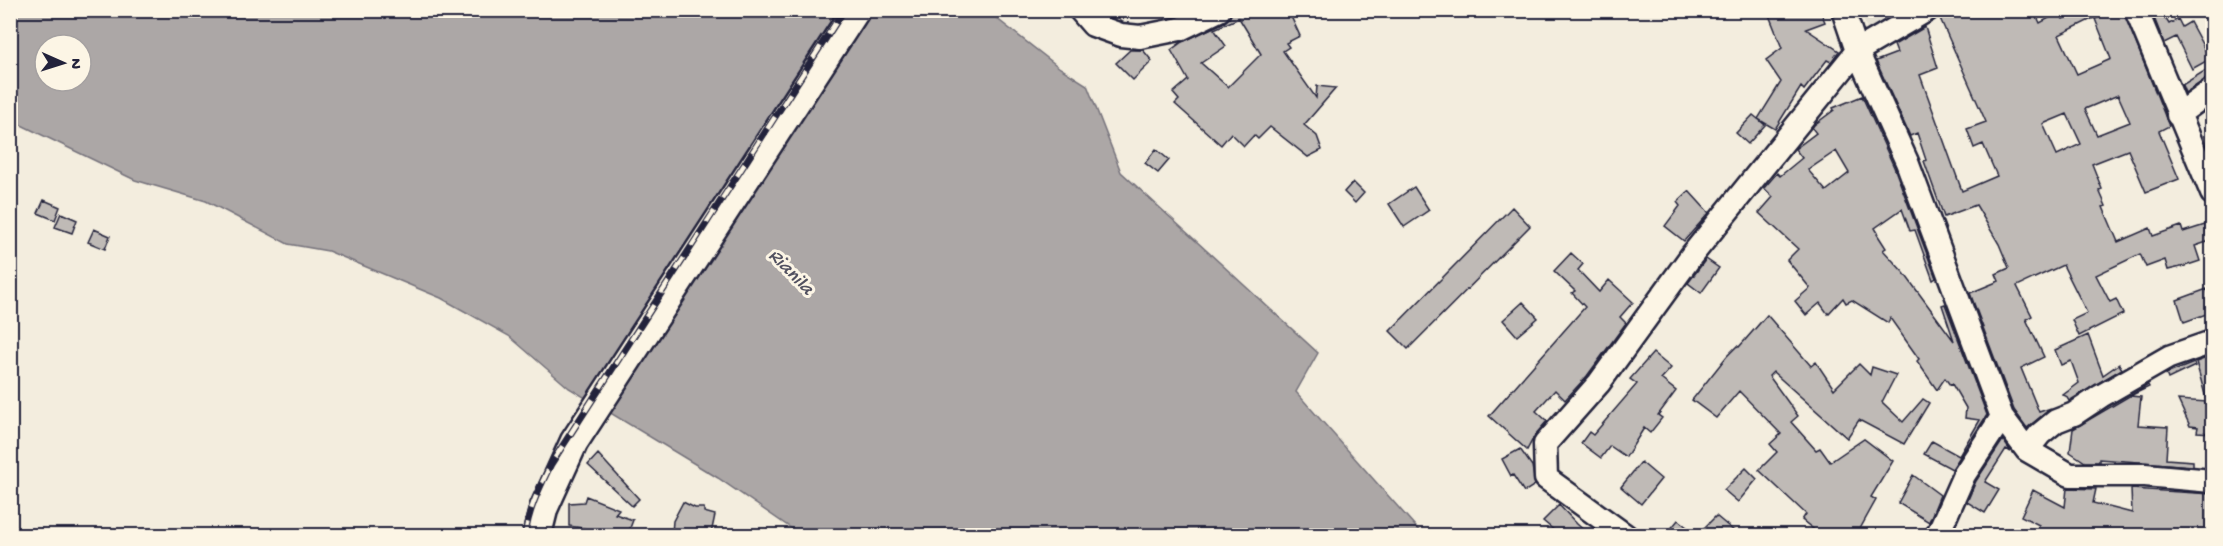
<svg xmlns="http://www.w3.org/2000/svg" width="2223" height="546" viewBox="0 0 2223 546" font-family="'Gochi Hand',sans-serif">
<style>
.built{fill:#e3ded2}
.water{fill:#aca7a6;stroke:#75727b;stroke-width:1.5;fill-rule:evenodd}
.building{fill:#bfbab6;stroke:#22223b;stroke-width:1.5;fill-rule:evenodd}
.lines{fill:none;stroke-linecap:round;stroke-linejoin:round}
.minor-casing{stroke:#22223b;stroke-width:27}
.major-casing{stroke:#22223b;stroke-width:32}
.minor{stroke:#fcf5e5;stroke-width:22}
.major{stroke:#fcf5e5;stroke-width:27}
.rail-casing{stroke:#22223b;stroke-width:7}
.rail{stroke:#fcf5e5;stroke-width:4.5;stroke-dasharray:14;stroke-linecap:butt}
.labels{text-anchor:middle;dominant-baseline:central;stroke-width:6;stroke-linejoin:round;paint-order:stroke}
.water-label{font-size:20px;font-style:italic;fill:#525160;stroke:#fcf5e5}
</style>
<rect width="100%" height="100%" fill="#f3edde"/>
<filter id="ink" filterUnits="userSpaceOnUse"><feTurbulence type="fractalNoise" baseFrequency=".0167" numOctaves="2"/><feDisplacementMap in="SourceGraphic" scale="12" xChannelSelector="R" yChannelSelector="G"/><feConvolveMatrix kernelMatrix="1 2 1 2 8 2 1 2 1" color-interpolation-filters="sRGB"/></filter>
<g filter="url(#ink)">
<path class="built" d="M 1860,11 L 1916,11 L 1869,34 Z"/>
<path class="water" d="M 10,11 L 987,11 L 1060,68 L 1087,85 L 1121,172 L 1318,353 L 1296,392 L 1423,535 L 801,535 L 718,478 L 569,388 L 509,336 L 441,298 L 328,251 L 288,244 L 206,201 L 135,180 L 11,120 ZM 45,45 L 81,45 L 81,81 L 45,81 Z"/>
<path class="building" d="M 1232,10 L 1288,10 L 1300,36 L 1286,43 L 1289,47 L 1283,51 L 1316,98 L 1317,86 L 1336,88 L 1304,125 L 1317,136 L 1322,150 L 1308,157 L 1270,127 L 1258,139 L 1254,135 L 1244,146 L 1231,133 L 1221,145 L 1175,104 L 1179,100 L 1173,93 L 1188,80 L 1171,50 L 1182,42 L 1225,22 L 1230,17 ZM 1239,18 L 1261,54 L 1228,87 L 1201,63 L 1226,46 L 1214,29 Z
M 1767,10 L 1820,10 L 1825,22 L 1806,29 L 1839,51 L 1831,62 L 1827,60 L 1804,90 L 1801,87 L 1775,129 L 1758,119 L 1765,125 L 1748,144 L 1736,133 L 1753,115 L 1758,119 L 1781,82 L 1766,60 L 1782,48 Z
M 1940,10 L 2034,10 L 2040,23 L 2060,12 L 2063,19 L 2080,10 L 2110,10 L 2059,35 L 2077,74 L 2111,59 L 2095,19 L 2117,10 L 2123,10 L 2169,126 L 2159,131 L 2179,179 L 2146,192 L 2128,150 L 2092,164 L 2102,189 L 2099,190 L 2106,206 L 2103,207 L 2118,242 L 2150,228 L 2153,236 L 2181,226 L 2183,232 L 2205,225 L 2210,241 L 2195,246 L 2200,261 L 2185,266 L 2168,270 L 2165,260 L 2146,267 L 2140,254 L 2096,275 L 2110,302 L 2116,299 L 2123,314 L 2079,336 L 2072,320 L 2087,313 L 2063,265 L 2017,286 L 2032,316 L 2026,319 L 2044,357 L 2021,368 L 2039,412 L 2051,408 L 2027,428 L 2014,410 L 1970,293 L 1999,281 L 1996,274 L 2009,268 L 1999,244 L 1976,205 L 1944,217 L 1924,161 L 1926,160 L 1917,133 L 1910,136 L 1876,61 L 1897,53 L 1894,45 L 1925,27 L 1938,68 L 1920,75 L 1962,191 L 1997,176 L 1983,144 L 1974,148 L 1967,129 L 1986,122 L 1939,16 ZM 2118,95 L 2130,122 L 2097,135 L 2085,109 ZM 2067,114 L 2081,144 L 2057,155 L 2043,124 Z
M 2151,10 L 2160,10 L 2169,24 L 2178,19 L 2182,27 L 2190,22 L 2210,59 L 2192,69 L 2176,37 L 2164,43 Z
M 1130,50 L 1143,50 L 1152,61 L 1133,80 L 1116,63 Z
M 2206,70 L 2210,77 L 2185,93 L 2182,85 Z
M 1862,96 L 1894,167 L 1936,278 L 1933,280 L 1915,230 L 1910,231 L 1902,209 L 1875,228 L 1878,233 L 1877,234 L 1886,248 L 1883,250 L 1904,273 L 1954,341 L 1942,305 L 1945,304 L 1987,415 L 1952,469 L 1924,454 L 1932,441 L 1959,456 L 1980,420 L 1965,418 L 1966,408 L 1952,384 L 1950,385 L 1945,378 L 1937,390 L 1917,361 L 1919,359 L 1890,318 L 1888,323 L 1852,300 L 1846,303 L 1843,298 L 1828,314 L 1820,303 L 1806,315 L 1795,301 L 1810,288 L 1787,260 L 1798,249 L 1759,213 L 1773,197 L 1764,188 L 1777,173 L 1780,176 L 1802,158 L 1795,149 L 1816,133 L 1812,128 L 1814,125 L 1834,110 L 1833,108 ZM 1836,151 L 1849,173 L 1826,191 L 1808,170 Z
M 1156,149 L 1169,160 L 1158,173 L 1145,163 Z
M 1353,182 L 1364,193 L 1355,203 L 1344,192 Z
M 1414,187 L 1429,210 L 1404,227 L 1389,204 Z
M 1689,191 L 1709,213 L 1684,241 L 1665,226 L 1680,206 L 1677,202 Z
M 44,200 L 60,207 L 55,220 L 38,213 Z
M 1512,207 L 1530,226 L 1408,349 L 1390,331 Z
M 61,213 L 77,220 L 72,233 L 55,227 Z
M 94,229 L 110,236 L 105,249 L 88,242 Z
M 1571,253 L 1583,264 L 1578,270 L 1599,292 L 1609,280 L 1633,302 L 1620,317 L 1626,323 L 1587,376 L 1565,400 L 1555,390 L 1536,411 L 1547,421 L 1535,435 L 1527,450 L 1489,416 L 1585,307 L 1572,293 L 1575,291 L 1554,271 Z
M 1706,259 L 1719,268 L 1701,293 L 1688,283 Z
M 2207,289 L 2210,298 L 2212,297 L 2212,312 L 2184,322 L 2177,300 Z
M 1523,302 L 1538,318 L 1517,336 L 1503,320 Z
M 1767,315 L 1811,366 L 1816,362 L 1834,389 L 1859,364 L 1870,375 L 1872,367 L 1896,375 L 1882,402 L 1903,422 L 1923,399 L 1929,403 L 1904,444 L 1859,420 L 1847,438 L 1773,372 L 1769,376 L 1798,416 L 1791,422 L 1816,450 L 1820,448 L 1830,462 L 1864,439 L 1893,461 L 1871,497 L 1876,500 L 1856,536 L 1825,536 L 1817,532 L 1802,520 L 1806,514 L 1759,470 L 1777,452 L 1770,444 L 1781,434 L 1739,391 L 1716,418 L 1692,400 L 1727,356 L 1737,346 L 1739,347 Z
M 2088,335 L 2103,375 L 2119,364 L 2122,369 L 2069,401 L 2066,396 L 2063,395 L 2079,383 L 2071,361 L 2061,365 L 2055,350 Z
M 1653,353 L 1671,368 L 1661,379 L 1676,391 L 1658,415 L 1662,418 L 1650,433 L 1644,428 L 1626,457 L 1610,446 L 1601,458 L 1581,443 L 1589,432 L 1593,435 L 1637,384 L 1630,379 Z
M 2212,356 L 2212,433 L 2197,432 L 2198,427 L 2190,426 L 2178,400 L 2207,402 L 2196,362 Z
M 2194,363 L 2195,366 L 2168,379 L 2166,374 Z
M 2148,385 L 2149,387 L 2130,396 L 2141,397 L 2138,425 L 2168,427 L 2166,459 L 2193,461 L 2193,466 L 2099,459 L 2099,462 L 2085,462 L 2070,452 L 2073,429 Z
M 2003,440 L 2011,452 L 2006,449 L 1985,482 L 1999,490 L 1985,513 L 1967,502 L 1976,481 Z
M 1520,449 L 1532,466 L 1535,485 L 1524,492 L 1513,475 L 1511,476 L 1502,459 Z
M 598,454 L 639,499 L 632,506 L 588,465 Z
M 1641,462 L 1661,479 L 1641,504 L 1621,487 Z
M 1746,468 L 1757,479 L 1738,502 L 1724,490 Z
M 1913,475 L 1940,495 L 1929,522 L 1898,503 Z
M 2067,488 L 2096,489 L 2093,503 L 2132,513 L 2131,489 L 2212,494 L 2212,536 L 2062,536 L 2038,529 L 2039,525 L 2021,516 L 2033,490 L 2065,507 Z
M 586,496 L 619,509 L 615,514 L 633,520 L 627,536 L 587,536 L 589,529 L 569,526 L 569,503 L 584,502 Z
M 683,502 L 695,508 L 704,508 L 704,512 L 715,515 L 711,534 L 672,533 L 673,521 Z
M 1559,505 L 1577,524 L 1590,536 L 1561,536 L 1543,521 Z
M 1716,516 L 1740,536 L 1665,536 L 1678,520 L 1697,535 Z"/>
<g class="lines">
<g class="minor-casing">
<path id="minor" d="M 1080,10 L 1093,25 L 1121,35 L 1140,37 L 1180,29 L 1219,10
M 1843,10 L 1857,51 L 1907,162 L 2002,417 L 2027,450 L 2070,475 L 2145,475 L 2212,481
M 2136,10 L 2212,193
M 2178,115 L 2212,90
M 2027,450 L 2040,434 L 2056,421 L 2074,414 L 2101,396 L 2169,357 L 2212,342
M 1626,536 L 1546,478 L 1545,444 L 1599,383 L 1692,255 L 1857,51 L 1927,10
M 1937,536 L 1964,475 L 2002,417"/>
</g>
<g class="major-casing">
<path id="major" d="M 537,536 L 544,508 L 574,442 L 856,10"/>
</g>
<use href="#minor" class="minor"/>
<use href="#major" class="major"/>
<g class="rail-casing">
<path id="rail" d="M 525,536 C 528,510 540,487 551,464 L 844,10"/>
</g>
<use href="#rail" class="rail"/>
</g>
</g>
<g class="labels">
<g class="water-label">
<text transform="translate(790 273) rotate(46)">Rianila</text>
</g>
</g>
<rect width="2223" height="546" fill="none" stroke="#fcf5e5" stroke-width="36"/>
<rect x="18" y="18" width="2187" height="510" fill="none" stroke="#22223b" stroke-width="2" filter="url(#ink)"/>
<g transform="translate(63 63) rotate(93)"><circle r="28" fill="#fcf5e5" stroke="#a5a1a1" stroke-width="1.5"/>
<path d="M0-4.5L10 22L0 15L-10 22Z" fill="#22223b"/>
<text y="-9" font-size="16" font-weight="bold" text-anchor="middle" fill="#22223b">N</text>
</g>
</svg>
